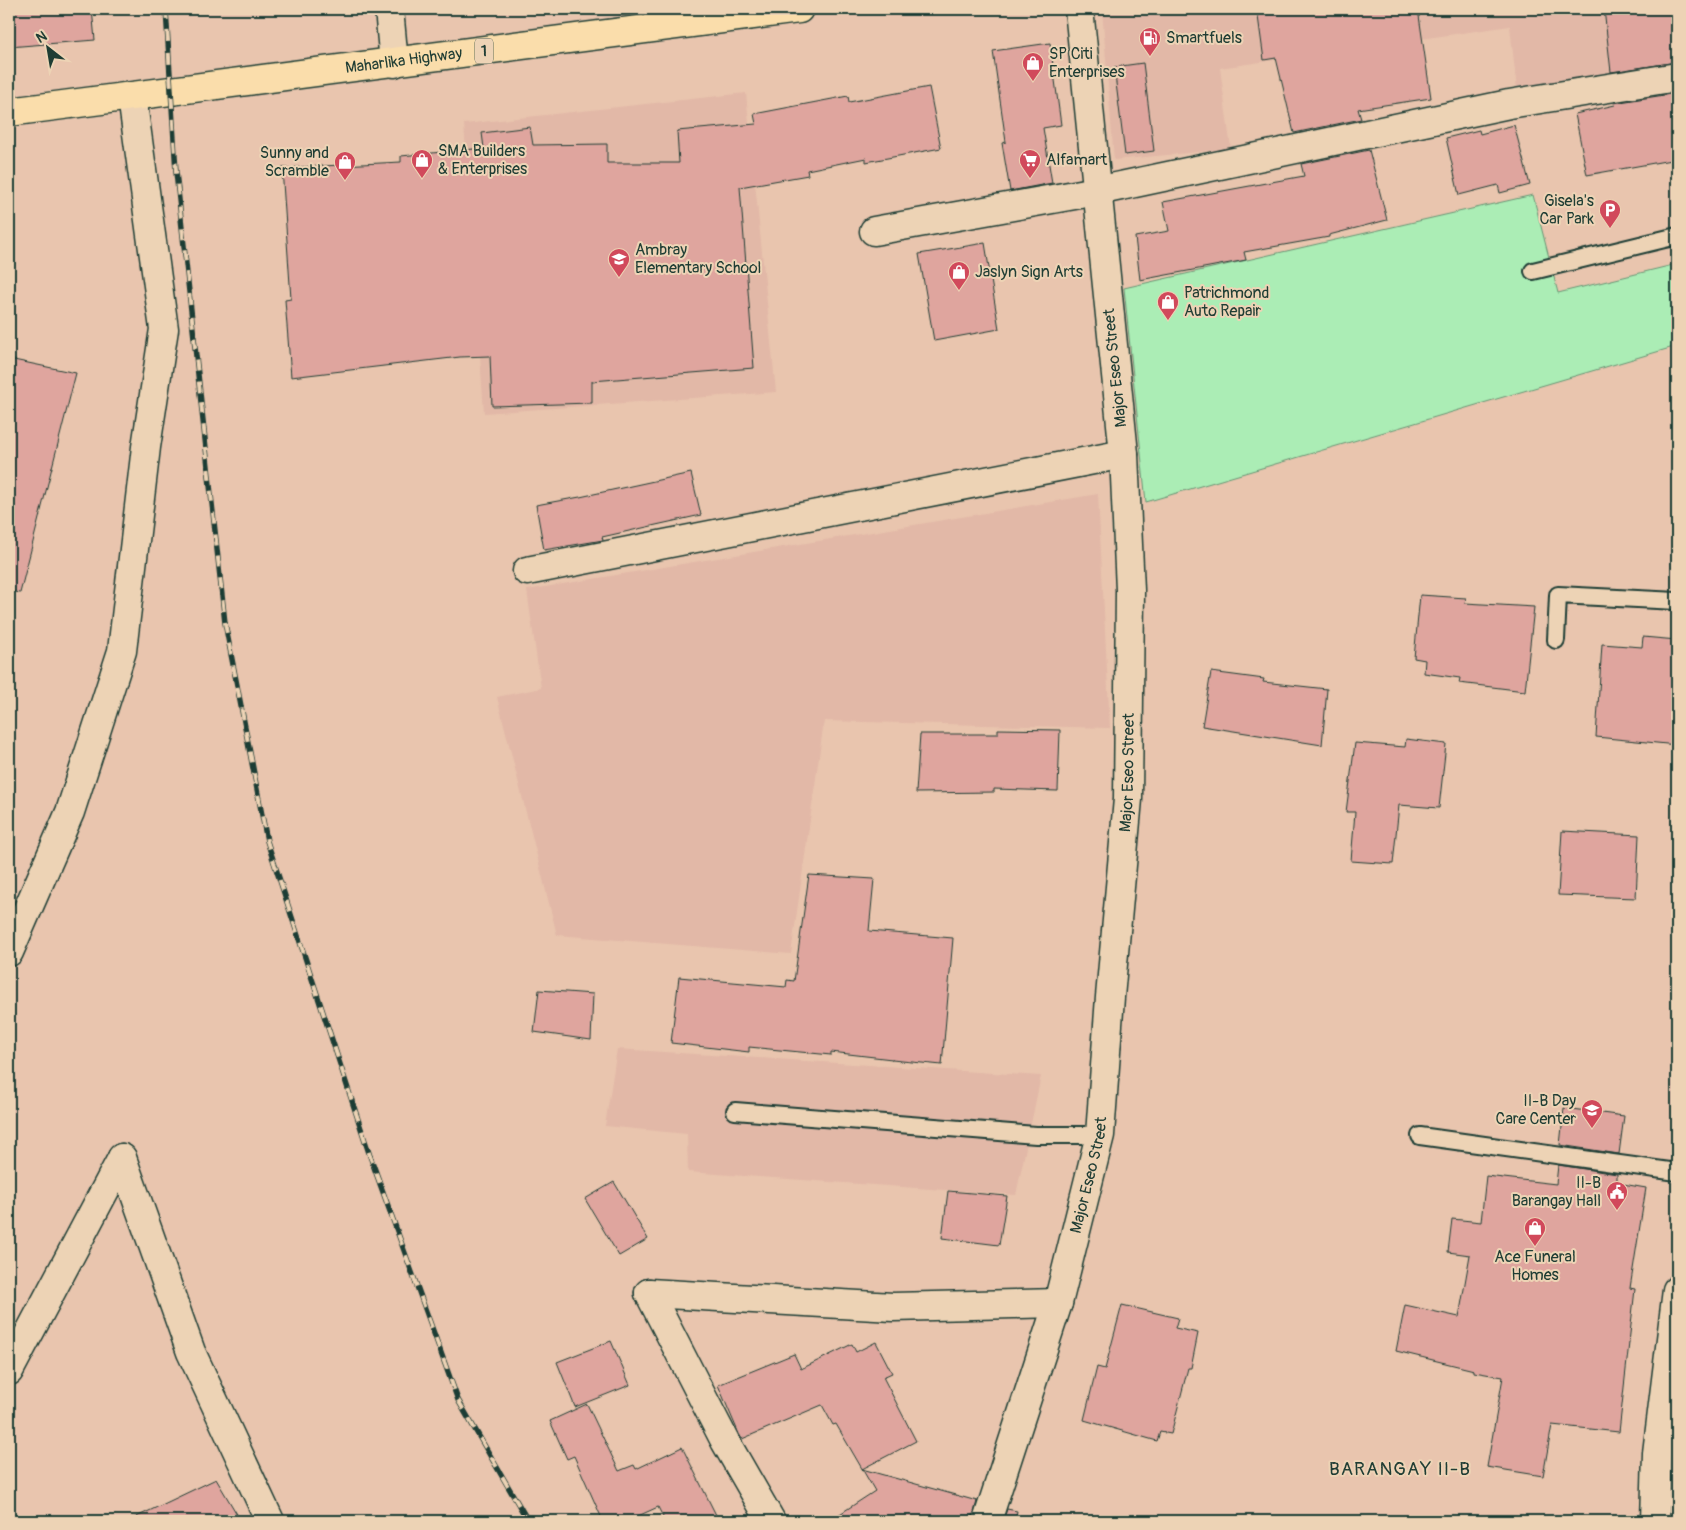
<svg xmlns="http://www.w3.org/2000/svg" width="1686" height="1530" viewBox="0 0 1686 1530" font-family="Pangolin,sans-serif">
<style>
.built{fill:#e2b8a7}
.green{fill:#abedb5;stroke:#659574}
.building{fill:#dfa59e;stroke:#1f3d34}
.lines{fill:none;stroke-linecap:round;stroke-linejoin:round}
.service-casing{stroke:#1f3d34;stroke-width:20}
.minor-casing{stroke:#1f3d34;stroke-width:31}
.tertiary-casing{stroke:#1f3d34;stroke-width:31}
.primary-casing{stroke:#1f3d34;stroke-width:31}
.service{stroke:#edd3b5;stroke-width:16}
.minor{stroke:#edd3b5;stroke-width:28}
.tertiary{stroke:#edd3b5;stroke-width:28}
.primary{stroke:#faddab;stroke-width:28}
.rail-casing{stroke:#1f3d34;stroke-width:5.5}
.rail{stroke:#edd3b5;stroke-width:4;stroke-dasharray:11;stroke-linecap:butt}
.labels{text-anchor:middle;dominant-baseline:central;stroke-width:4;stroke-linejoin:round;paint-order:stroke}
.shield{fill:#edd3b5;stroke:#5d6a5b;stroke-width:1}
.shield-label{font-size:15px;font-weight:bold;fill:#1f3d34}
.poi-label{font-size:16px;fill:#1f3d34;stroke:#edd3b5;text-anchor:start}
.street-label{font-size:16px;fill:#1f3d34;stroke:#edd3b5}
.quarter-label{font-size:19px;letter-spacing:1px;fill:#1f3d34;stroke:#edd3b5}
</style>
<rect width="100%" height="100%" fill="#e9c5ae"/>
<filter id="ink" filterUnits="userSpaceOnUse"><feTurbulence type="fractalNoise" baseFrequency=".02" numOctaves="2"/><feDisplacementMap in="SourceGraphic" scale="10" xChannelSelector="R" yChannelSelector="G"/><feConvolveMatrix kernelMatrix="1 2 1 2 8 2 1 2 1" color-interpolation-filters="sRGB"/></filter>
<g filter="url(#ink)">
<path class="built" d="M 1102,9 L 1677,9 L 1677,67 L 1517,90 L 1510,26 L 1220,68 L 1231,149 L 1114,160 Z
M 746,93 L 776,392 L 484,413 L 464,124 Z
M 1098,494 L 1110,728 L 824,721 L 791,954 L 557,935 L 497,697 L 541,688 L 527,590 Z
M 617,1049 L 1041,1076 L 1016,1195 L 688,1172 L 687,1134 L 605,1126 Z"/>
<path class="green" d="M 1533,195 L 1558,293 L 1677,264 L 1677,346 L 1146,502 L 1124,288 Z"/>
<path class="building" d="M 9,9 L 92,9 L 95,40 L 9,47 Z
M 1257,9 L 1418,9 L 1431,98 L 1358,109 L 1361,119 L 1294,133 L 1276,58 L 1264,60 Z
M 1604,9 L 1677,9 L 1677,62 L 1611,72 Z
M 1050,43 L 1061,125 L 1043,128 L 1052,183 L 1010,191 L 1002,143 L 1006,142 L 993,51 Z
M 1143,63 L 1154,151 L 1125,155 L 1114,67 Z
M 929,87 L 941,148 L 866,162 L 866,158 L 807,170 L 808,175 L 740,187 L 754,368 L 592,381 L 592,403 L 492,406 L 490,356 L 460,357 L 291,377 L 285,300 L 291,299 L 282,168 L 401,162 L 401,156 L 484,148 L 482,133 L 530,127 L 533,145 L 607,144 L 607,163 L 679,163 L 677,131 L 756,124 L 754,114 L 848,96 L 849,102 Z
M 1677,93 L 1677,155 L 1671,156 L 1671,160 L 1587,175 L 1575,114 L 1615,105 L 1614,103 Z
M 1514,125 L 1530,185 L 1500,193 L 1498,185 L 1459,195 L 1446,138 L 1479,130 L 1480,134 Z
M 1369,150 L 1387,220 L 1329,235 L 1329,237 L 1244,252 L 1246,260 L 1140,280 L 1135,237 L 1169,231 L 1163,202 L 1304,176 L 1301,164 Z
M 985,243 L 999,329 L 934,341 L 919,254 Z
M 9,359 L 76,373 L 20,593 L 9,591 Z
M 691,473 L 701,515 L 602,537 L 603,540 L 544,550 L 536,505 L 580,497 Z
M 1420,595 L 1466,598 L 1465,603 L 1534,607 L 1525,691 L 1459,683 L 1460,678 L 1424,673 L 1425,660 L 1414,658 Z
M 1643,637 L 1677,640 L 1677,745 L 1596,737 L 1602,644 L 1642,647 Z
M 1211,672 L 1264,679 L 1263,682 L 1327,689 L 1322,745 L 1202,726 Z
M 998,729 L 1060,730 L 1058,791 L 994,789 L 994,792 L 916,793 L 920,734 L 998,734 Z
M 1406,739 L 1446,744 L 1439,808 L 1399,805 L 1393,864 L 1351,861 L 1355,812 L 1346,812 L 1355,743 L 1405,747 Z
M 1562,831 L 1639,835 L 1636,898 L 1558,895 Z
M 809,875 L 874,879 L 869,931 L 953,938 L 942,1065 L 892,1060 L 892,1059 L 831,1052 L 831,1055 L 749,1047 L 749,1052 L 671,1043 L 679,977 L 786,987 L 787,980 L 794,981 Z
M 539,990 L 593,994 L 591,1040 L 534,1032 Z
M 1564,1108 L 1624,1116 L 1619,1154 L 1560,1145 Z
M 1558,1165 L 1617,1174 L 1617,1183 L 1646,1188 L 1630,1288 L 1635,1289 L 1619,1432 L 1552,1425 L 1543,1476 L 1487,1467 L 1503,1377 L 1474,1372 L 1474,1370 L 1396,1351 L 1405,1305 L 1459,1317 L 1470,1255 L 1448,1252 L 1452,1219 L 1481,1222 L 1486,1176 L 1556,1184 Z
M 614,1182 L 648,1239 L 619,1256 L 585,1199 Z
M 948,1191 L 1007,1196 L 999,1245 L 942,1238 Z
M 1122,1305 L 1178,1318 L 1175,1328 L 1198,1333 L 1191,1368 L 1188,1368 L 1171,1434 L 1160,1432 L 1157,1441 L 1084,1420 L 1097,1367 L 1105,1369 Z
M 611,1341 L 630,1385 L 575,1407 L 557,1362 Z
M 876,1342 L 892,1373 L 883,1377 L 916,1441 L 862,1469 L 977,1501 L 972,1521 L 829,1521 L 875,1491 L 836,1424 L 833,1425 L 822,1405 L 742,1439 L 739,1434 L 718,1385 L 794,1354 L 801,1369 L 852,1344 L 856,1352 Z
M 587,1404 L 619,1471 L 634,1465 L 636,1469 L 682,1447 L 719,1521 L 665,1521 L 658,1507 L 627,1521 L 603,1521 L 574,1456 L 567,1459 L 550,1421 Z
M 216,1479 L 241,1521 L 128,1521 Z
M 1007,1509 L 1017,1511 L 1015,1521 L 1003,1521 Z"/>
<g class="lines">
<g class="service-casing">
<path id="service" d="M 1533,271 L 1677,236
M 1556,640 L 1558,595 L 1677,601
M 735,1111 L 1036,1135 L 1100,1135
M 1420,1136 L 1677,1172"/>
</g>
<g class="minor-casing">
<g id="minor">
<path d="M 389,9 L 394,63"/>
<path d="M 874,231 L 1097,191 L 1509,104 L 1677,77"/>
<path d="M 527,571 L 1124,454"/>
<path d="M 9,952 L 70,812 L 122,651 L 146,447 L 164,329 L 132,97"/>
<path d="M 122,1158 L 191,1352 L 270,1521"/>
<path d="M 649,1293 L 893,1307 L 1058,1303"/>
<path d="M 649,1293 L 725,1441 L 771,1521"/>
<path d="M 9,1371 L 122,1158"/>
<path id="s1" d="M 987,1521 L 1058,1303 L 1100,1135 L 1110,997 L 1128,799 L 1130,590 L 1124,454 L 1079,9"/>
</g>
</g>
<g class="tertiary-casing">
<path id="tertiary" d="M 1655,1521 L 1657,1453 L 1677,1290"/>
</g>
<g class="primary-casing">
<g id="primary">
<path id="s2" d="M 9,112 L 799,9"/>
</g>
</g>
<use href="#service" class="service"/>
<use href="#minor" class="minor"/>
<use href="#tertiary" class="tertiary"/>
<use href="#primary" class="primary"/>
<g class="rail-casing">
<path id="rail" d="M 166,9 L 176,172 L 225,623 L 267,841 L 370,1156 L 458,1400 L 528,1521"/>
</g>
<use href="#rail" class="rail"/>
</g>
</g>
<defs>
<g id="fuel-pin" transform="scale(1.125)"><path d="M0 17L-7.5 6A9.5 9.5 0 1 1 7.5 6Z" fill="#d1495b" stroke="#edd3b5"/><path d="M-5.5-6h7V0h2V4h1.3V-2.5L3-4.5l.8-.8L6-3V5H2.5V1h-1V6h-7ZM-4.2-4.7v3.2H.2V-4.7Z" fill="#fff"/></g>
<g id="shop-pin" transform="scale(1.125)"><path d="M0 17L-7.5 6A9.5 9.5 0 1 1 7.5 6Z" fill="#d1495b" stroke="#edd3b5"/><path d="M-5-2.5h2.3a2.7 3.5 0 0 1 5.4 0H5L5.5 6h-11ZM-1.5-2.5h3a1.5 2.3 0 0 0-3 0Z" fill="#fff"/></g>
<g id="supermarket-pin" transform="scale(1.125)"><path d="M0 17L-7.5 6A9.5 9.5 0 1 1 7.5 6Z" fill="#d1495b" stroke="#edd3b5"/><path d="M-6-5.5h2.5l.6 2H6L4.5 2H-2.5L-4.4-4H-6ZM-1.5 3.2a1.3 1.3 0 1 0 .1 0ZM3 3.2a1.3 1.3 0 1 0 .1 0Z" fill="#fff"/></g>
<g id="parking-pin" transform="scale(1.125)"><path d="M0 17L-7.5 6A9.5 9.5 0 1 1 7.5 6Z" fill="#d1495b" stroke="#edd3b5"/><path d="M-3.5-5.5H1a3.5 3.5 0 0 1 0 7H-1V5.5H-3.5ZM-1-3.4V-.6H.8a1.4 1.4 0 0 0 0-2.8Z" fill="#fff"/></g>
<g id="school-pin" transform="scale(1.125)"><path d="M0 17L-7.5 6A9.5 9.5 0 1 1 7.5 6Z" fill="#d1495b" stroke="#edd3b5"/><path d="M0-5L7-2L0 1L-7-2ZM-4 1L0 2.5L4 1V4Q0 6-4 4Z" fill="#fff"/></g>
<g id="civic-pin" transform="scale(1.125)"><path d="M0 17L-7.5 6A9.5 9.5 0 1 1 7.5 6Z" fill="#d1495b" stroke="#edd3b5"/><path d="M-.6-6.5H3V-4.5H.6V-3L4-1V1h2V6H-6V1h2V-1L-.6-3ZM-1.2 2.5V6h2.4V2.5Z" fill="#fff"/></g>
</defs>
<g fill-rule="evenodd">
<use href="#fuel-pin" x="1150" y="38"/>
<use href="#shop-pin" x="1033" y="63"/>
<use href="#shop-pin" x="422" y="160"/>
<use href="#supermarket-pin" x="1030" y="160"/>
<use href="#shop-pin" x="345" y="162"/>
<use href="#parking-pin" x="1610" y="210"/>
<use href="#school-pin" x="619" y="259"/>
<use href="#shop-pin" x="959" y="272"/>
<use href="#shop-pin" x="1168" y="302"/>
<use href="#school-pin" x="1592" y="1110"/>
<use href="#civic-pin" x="1617" y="1192"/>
<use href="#shop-pin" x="1535" y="1228"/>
</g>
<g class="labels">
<rect class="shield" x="475" y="38.5" width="18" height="25" rx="4"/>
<g class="shield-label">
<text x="484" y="51">1</text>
</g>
<g class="poi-label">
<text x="1166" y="38">Smartfuels</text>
<text x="1049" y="54">SP Citi<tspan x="1049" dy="18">Enterprises</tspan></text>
<text x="438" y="151">SMA Builders<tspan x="438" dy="18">&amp; Enterprises</tspan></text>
<text x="329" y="153" text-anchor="end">Sunny and<tspan x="329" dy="18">Scramble</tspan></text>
<text x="1046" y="160">Alfamart</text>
<text x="1594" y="201" text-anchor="end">Gisela's<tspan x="1594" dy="18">Car Park</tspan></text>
<text x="635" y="250">Ambray<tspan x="635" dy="18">Elementary School</tspan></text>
<text x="975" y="272">Jaslyn Sign Arts</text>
<text x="1184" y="293">Patrichmond<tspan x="1184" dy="18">Auto Repair</tspan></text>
<text x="1576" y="1101" text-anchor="end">II-B Day<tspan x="1576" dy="18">Care Center</tspan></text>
<text x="1601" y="1183" text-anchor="end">II-B<tspan x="1601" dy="18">Barangay Hall</tspan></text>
<text x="1535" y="1257" text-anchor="middle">Ace Funeral<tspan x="1535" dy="18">Homes</tspan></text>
</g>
<g class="street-label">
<text stroke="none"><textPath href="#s2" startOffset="398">Maharlika Highway</textPath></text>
<text transform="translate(1115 368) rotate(-96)">Major Eseo Street</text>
<text stroke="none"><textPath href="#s1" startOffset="766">Major Eseo Street</textPath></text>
<text stroke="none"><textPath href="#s1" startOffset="361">Major Eseo Street</textPath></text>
</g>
<g class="quarter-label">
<text x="1400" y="1469">BARANGAY II-B</text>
</g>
</g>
<rect width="1686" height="1530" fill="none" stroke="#edd3b5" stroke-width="30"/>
<rect x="15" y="15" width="1656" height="1500" fill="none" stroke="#1f3d34" stroke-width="2" filter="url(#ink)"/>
<g transform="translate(48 48) rotate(329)" stroke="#edd3b5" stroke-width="4" paint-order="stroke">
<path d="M0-4L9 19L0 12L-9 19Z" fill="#1f3d34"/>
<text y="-8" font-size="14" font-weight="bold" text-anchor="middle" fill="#1f3d34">N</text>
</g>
</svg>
